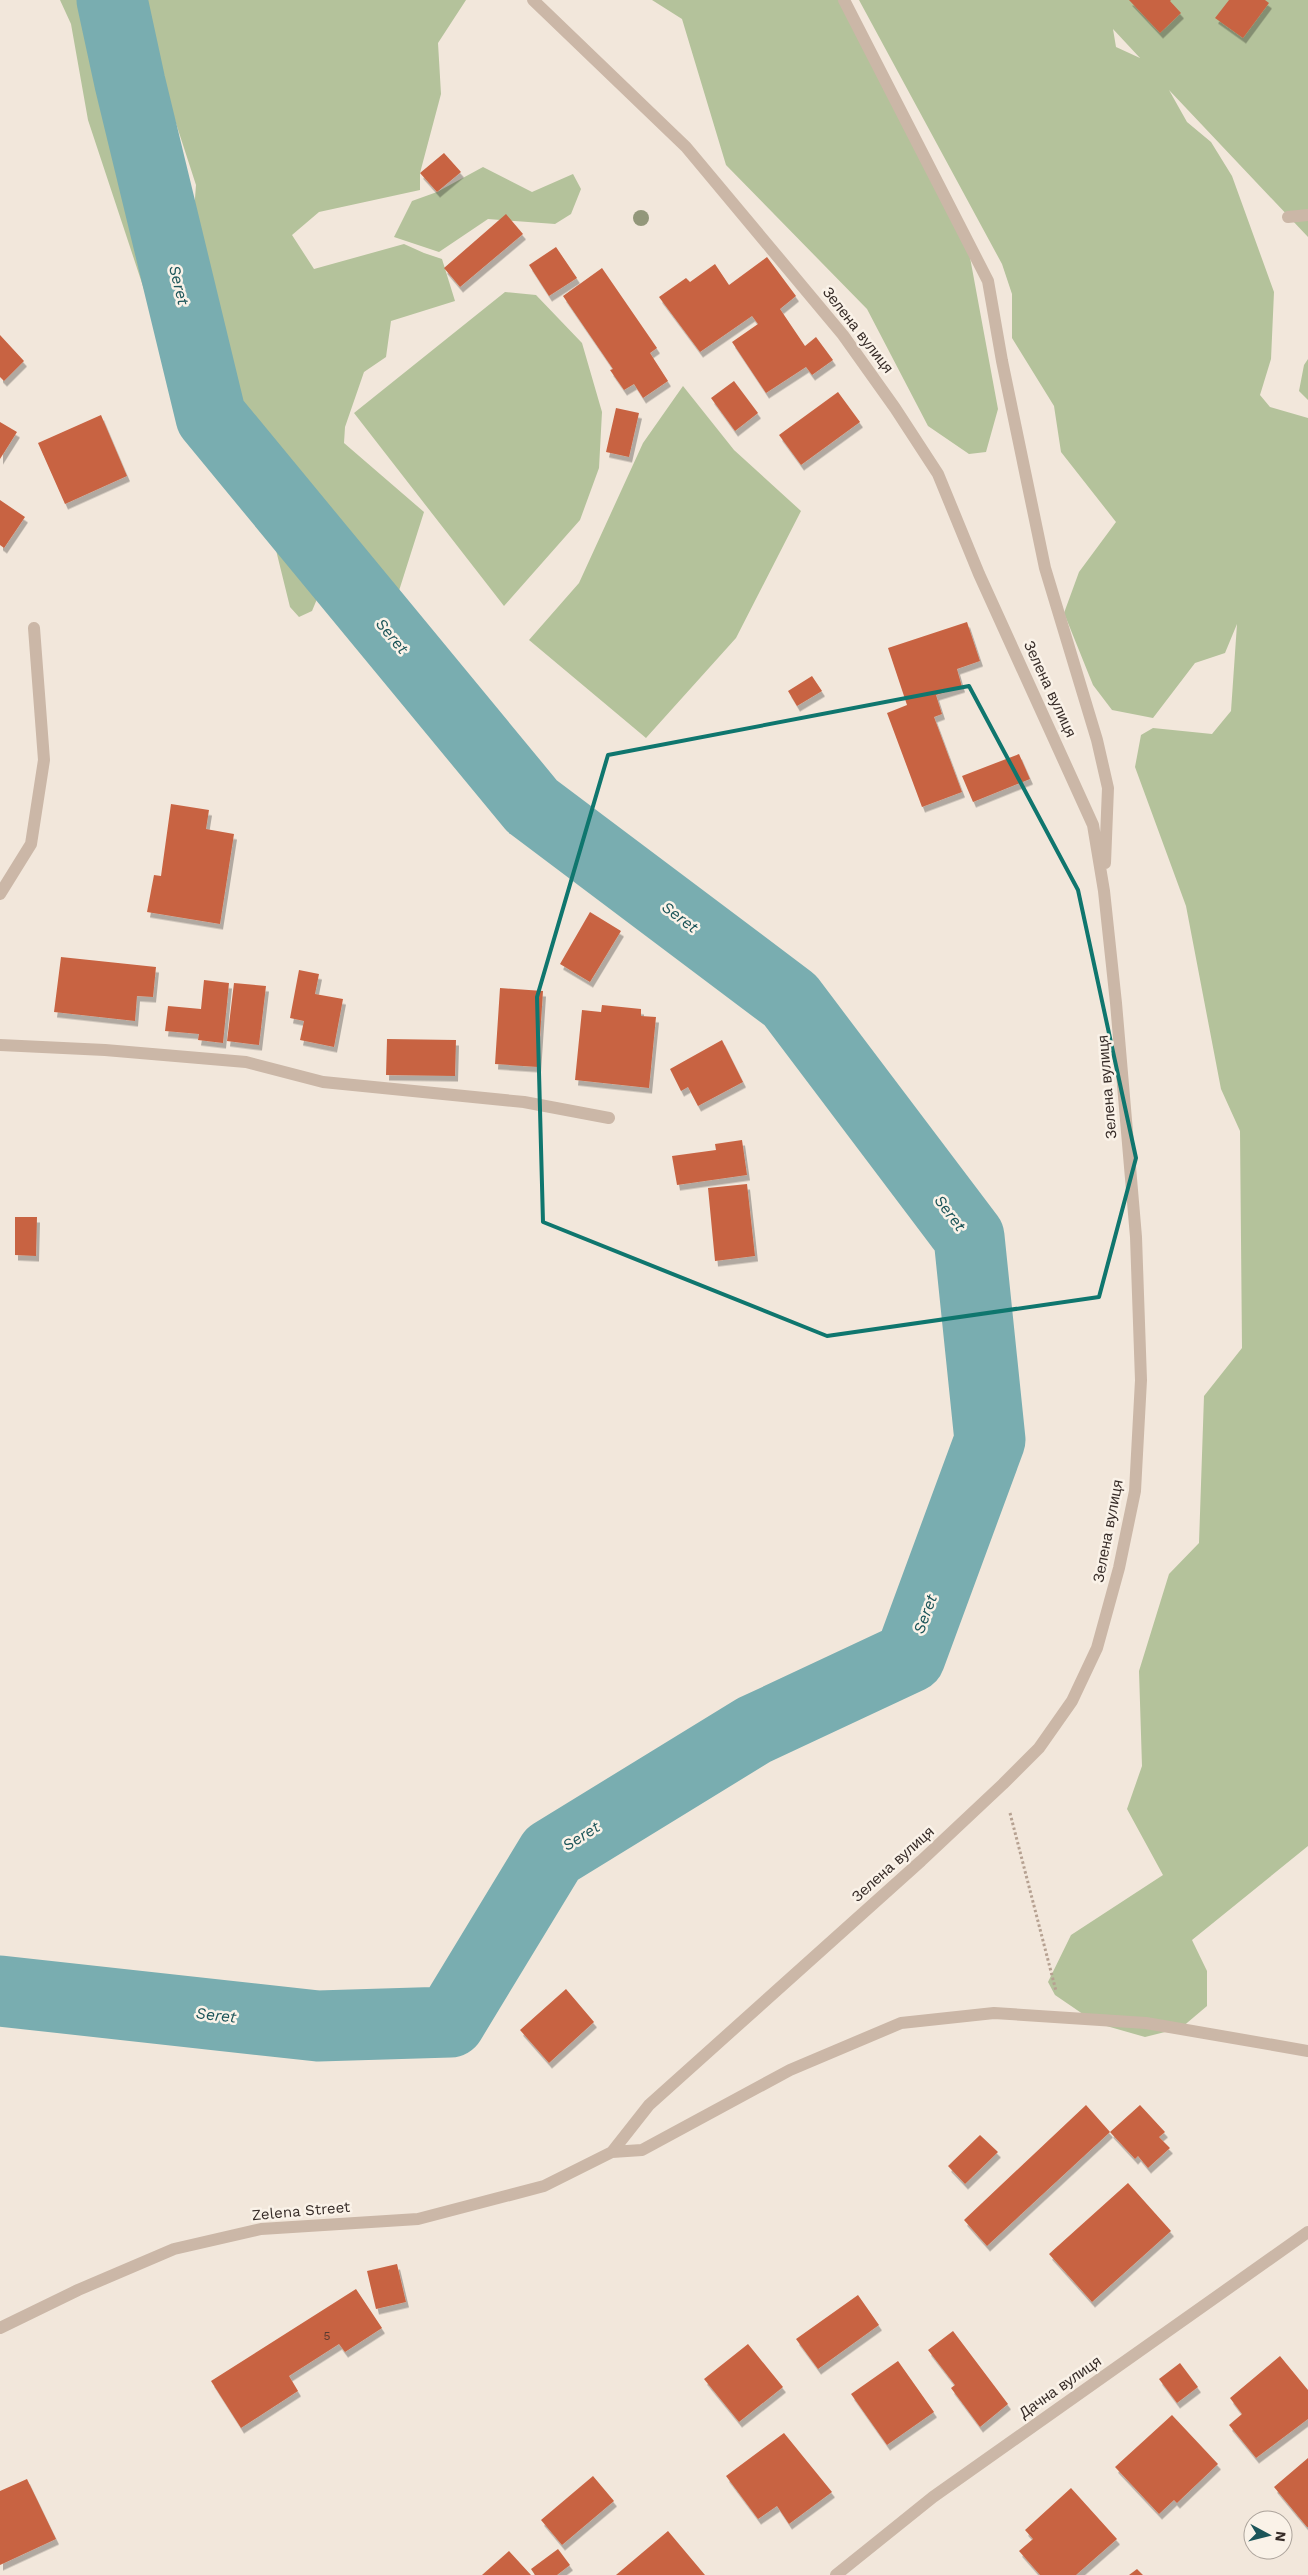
<svg xmlns="http://www.w3.org/2000/svg" width="1308" height="2575" viewBox="0 0 1308 2575" font-family="'Work Sans',sans-serif">
<style>
.green{fill:#b4c29b;fill-rule:evenodd}
.lines{fill:none;stroke-linecap:round;stroke-linejoin:round}
.river{stroke:#79adb0;stroke-width:71}
.building{fill:#c86443;filter:url(#shadow)}
.path{stroke:#b6a191;stroke-width:3;stroke-dasharray:2.5 2.5;stroke-linecap:butt}
.minor{stroke:#cbb7a7;stroke-width:12}
.tree{fill:#93977a}
.marked{fill:none;stroke:#0f766e;stroke-width:4;stroke-linejoin:round}
.labels{text-anchor:middle;dominant-baseline:central;stroke-width:5;stroke-linejoin:round;paint-order:stroke}
.number-label{font-size:12px;fill:#5b3a2f}
.street-label{font-size:15px;fill:#372c28;stroke:#faf2e8}
.water-label{font-size:16px;font-style:italic;fill:#1c5559;stroke:#faf2e8}
</style>
<defs>
<filter id="shadow"><feDropShadow dx="3" dy="5.5" stdDeviation="0" flood-color="#0004"/></filter>
</defs>
<rect width="100%" height="100%" fill="#f2e7db"/>
<path class="green" d="M 60,0 L 112,0 L 141,136 L 183,248 L 224,424 L 289,535 L 317,570 L 317,599 L 312,611 L 299,617 L 290,607 L 275,546 L 196,436 L 174,380 L 88,120 L 71,24 Z
M 136,0 L 466,0 L 438,43 L 441,94 L 420,173 L 420,190 L 319,212 L 292,235 L 314,269 L 404,244 L 424,253 L 442,259 L 455,301 L 391,321 L 386,357 L 364,372 L 345,427 L 344,443 L 424,512 L 397,597 L 379,600 L 306,537 L 243,435 L 193,225 L 196,185 Z
M 652,0 L 847,0 L 969,252 L 998,409 L 986,452 L 969,454 L 928,426 L 867,309 L 726,165 L 682,19 Z
M 859,0 L 1308,0 L 1308,237 L 1169,90 L 1187,122 L 1211,142 L 1232,176 L 1274,292 L 1271,359 L 1260,395 L 1270,407 L 1308,418 L 1308,1846 L 1192,1940 L 1207,1971 L 1207,2006 L 1181,2028 L 1145,2037 L 1096,2023 L 1055,1995 L 1048,1982 L 1071,1935 L 1163,1875 L 1127,1809 L 1142,1766 L 1139,1671 L 1169,1574 L 1199,1543 L 1204,1396 L 1242,1348 L 1240,1131 L 1221,1089 L 1186,906 L 1135,767 L 1141,735 L 1153,728 L 1212,734 L 1231,711 L 1237,624 L 1225,653 L 1195,663 L 1153,718 L 1112,710 L 1093,685 L 1064,613 L 1079,572 L 1116,522 L 1061,452 L 1054,406 L 1012,338 L 1012,294 L 1002,264 ZM 1113,29 L 1140,58 L 1116,47 Z
M 483,167 L 532,192 L 573,174 L 581,189 L 571,214 L 555,224 L 488,219 L 439,252 L 394,237 L 412,201 L 437,192 Z
M 505,292 L 536,295 L 582,343 L 602,412 L 599,468 L 580,520 L 504,606 L 354,413 Z
M 1308,359 L 1308,400 L 1299,391 L 1304,365 Z
M 683,386 L 734,450 L 801,511 L 736,638 L 646,738 L 529,640 L 579,583 L 643,443 Z"/>
<g class="lines">
<path class="river" d="M 0,1991 L 318,2026 L 450,2022 L 552,1854 L 754,1730 L 910,1657 L 990,1440 L 969,1237 L 790,1000 L 532,806 L 211,417 L 130,83 L 112,0"/>
</g>
<path class="building" d="M 1129,0 L 1171,0 L 1170,1 L 1181,13 L 1160,33 Z
M 1229,0 L 1265,0 L 1269,3 L 1243,38 L 1215,18 Z
M 444,153 L 461,172 L 437,192 L 420,173 Z
M 506,214 L 523,234 L 460,287 L 444,268 Z
M 556,247 L 577,278 L 549,296 L 529,265 Z
M 767,257 L 796,296 L 780,309 L 805,346 L 816,337 L 833,360 L 812,375 L 806,367 L 766,393 L 732,342 L 758,324 L 752,316 L 700,352 L 659,297 L 686,278 L 690,282 L 715,264 L 729,285 Z
M 602,268 L 657,348 L 650,353 L 668,381 L 643,398 L 634,384 L 624,390 L 610,370 L 613,369 L 563,296 Z
M 0,335 L 24,361 L 4,381 L 0,377 Z
M 734,381 L 758,413 L 735,431 L 711,398 Z
M 838,392 L 860,422 L 801,465 L 779,435 Z
M 616,408 L 639,413 L 629,457 L 606,452 Z
M 101,415 L 127,476 L 65,504 L 38,443 Z
M 0,422 L 17,432 L 0,459 Z
M 0,500 L 25,517 L 4,548 L 0,545 Z
M 967,622 L 980,661 L 957,669 L 962,687 L 936,695 L 942,714 L 934,717 L 962,792 L 922,807 L 887,713 L 907,705 L 888,648 Z
M 812,676 L 822,691 L 797,706 L 788,691 Z
M 1019,754 L 1030,779 L 973,802 L 962,776 Z
M 171,804 L 209,810 L 206,829 L 234,834 L 220,924 L 147,912 L 154,875 L 161,876 Z
M 590,912 L 621,931 L 590,982 L 560,964 Z
M 61,957 L 156,967 L 153,997 L 137,996 L 135,1021 L 54,1012 Z
M 299,970 L 319,974 L 315,994 L 343,999 L 334,1047 L 300,1040 L 304,1021 L 290,1018 Z
M 204,980 L 229,983 L 223,1043 L 198,1040 L 199,1034 L 165,1031 L 168,1006 L 201,1009 Z
M 234,983 L 266,986 L 259,1045 L 227,1041 Z
M 500,988 L 543,991 L 538,1067 L 495,1064 Z
M 602,1005 L 641,1009 L 641,1016 L 656,1017 L 649,1088 L 575,1080 L 582,1010 L 601,1012 Z
M 387,1039 L 456,1040 L 455,1076 L 386,1075 Z
M 722,1040 L 743,1082 L 698,1106 L 688,1087 L 681,1091 L 670,1069 Z
M 742,1140 L 747,1175 L 677,1185 L 672,1156 L 716,1150 L 715,1144 Z
M 747,1184 L 755,1256 L 715,1261 L 708,1188 Z
M 15,1217 L 37,1217 L 36,1256 L 15,1255 Z
M 566,1989 L 594,2022 L 549,2063 L 520,2030 Z
M 1086,2105 L 1110,2132 L 987,2246 L 964,2220 Z
M 1140,2105 L 1165,2132 L 1159,2137 L 1170,2148 L 1148,2168 L 1138,2156 L 1135,2159 L 1110,2132 Z
M 980,2135 L 998,2152 L 965,2184 L 948,2166 Z
M 1128,2183 L 1171,2231 L 1092,2302 L 1049,2254 Z
M 397,2264 L 406,2302 L 376,2309 L 367,2271 Z
M 356,2289 L 382,2328 L 345,2352 L 339,2344 L 289,2376 L 298,2391 L 241,2428 L 211,2381 Z
M 858,2295 L 879,2325 L 818,2369 L 796,2339 Z
M 953,2331 L 1008,2404 L 980,2427 L 951,2388 L 955,2385 L 928,2350 Z
M 748,2344 L 783,2387 L 739,2422 L 704,2379 Z
M 1280,2356 L 1308,2390 L 1308,2419 L 1256,2458 L 1229,2425 L 1242,2414 L 1230,2398 Z
M 898,2361 L 934,2412 L 887,2445 L 851,2394 Z
M 1180,2363 L 1198,2387 L 1177,2403 L 1159,2379 Z
M 1172,2415 L 1218,2464 L 1177,2503 L 1174,2500 L 1159,2514 L 1115,2467 Z
M 784,2433 L 832,2492 L 789,2524 L 777,2506 L 758,2519 L 726,2476 Z
M 1308,2458 L 1308,2527 L 1307,2527 L 1274,2487 Z
M 593,2476 L 614,2501 L 562,2545 L 541,2520 Z
M 27,2479 L 56,2539 L 0,2565 L 0,2491 Z
M 1071,2488 L 1117,2539 L 1076,2575 L 1040,2575 L 1019,2551 L 1033,2539 L 1025,2530 Z
M 668,2531 L 705,2575 L 616,2575 Z
M 558,2549 L 570,2565 L 557,2575 L 535,2575 L 531,2569 Z
M 509,2551 L 531,2575 L 482,2575 Z
M 1137,2569 L 1143,2575 L 1129,2575 Z"/>
<g class="lines">
<path class="path" d="M 1010,1813 L 1056,1991"/>
<path class="minor" d="M 844,0 L 988,281 L 1002,361 L 1045,568 L 1097,740 L 1108,788 L 1105,863
M 1288,217 L 1308,215
M 0,894 L 31,844 L 44,760 L 34,628
M 0,1045 L 105,1050 L 246,1062 L 323,1082 L 524,1102 L 609,1118
M 612,2152 L 642,2150 L 790,2070 L 901,2023 L 994,2013 L 1146,2023 L 1308,2051
M 0,2328 L 78,2290 L 174,2249 L 261,2229 L 418,2219 L 544,2186 L 612,2152 L 649,2105 L 921,1861 L 1003,1784 L 1039,1748 L 1072,1701 L 1097,1648 L 1119,1568 L 1135,1491 L 1141,1380 L 1136,1237 L 1116,1003 L 1104,891 L 1093,825 L 979,574 L 938,474 L 895,408 L 843,335 L 686,147 L 533,0
M 836,2575 L 933,2497 L 1308,2232"/>
</g>
<circle class="tree" cx="641" cy="218" r="8"/>
<path class="marked" d="M 969,686 L 1078,890 L 1136,1158 L 1099,1297 L 827,1336 L 543,1222 L 537,997 L 608,755 Z"/>
<g class="labels">
<g class="number-label">
<text x="327" y="2336">5</text>
</g>
<g class="street-label">
<text transform="translate(858 330) rotate(52)">Зелена вулиця</text>
<text transform="translate(1050 689) rotate(65)">Зелена вулиця</text>
<text transform="translate(1107 1087) rotate(-95)">Зелена вулиця</text>
<text transform="translate(1108 1531) rotate(-79)">Зелена вулиця</text>
<text transform="translate(893 1864) rotate(-42)">Зелена вулиця</text>
<text transform="translate(301 2211) rotate(-5)">Zelena Street</text>
<text transform="translate(1060 2387) rotate(-35)">Дачна вулиця</text>
</g>
<g class="water-label">
<text transform="translate(179 285) rotate(76)">Seret</text>
<text transform="translate(392 636) rotate(50)">Seret</text>
<text transform="translate(680 917) rotate(37)">Seret</text>
<text transform="translate(950 1213) rotate(53)">Seret</text>
<text transform="translate(925 1614) rotate(-70)">Seret</text>
<text transform="translate(581 1836) rotate(-32)">Seret</text>
<text transform="translate(216 2015) rotate(6)">Seret</text>
</g>
</g>
<g transform="translate(1268 2535) rotate(97)"><circle r="24" fill="#faf2e8" stroke="#aca39b"/>
<path d="M0-4L9 19L0 12L-9 19Z" fill="#1c5559"/>
<text y="-8" font-size="14" font-weight="bold" text-anchor="middle" fill="#372c28">N</text>
</g>
</svg>
